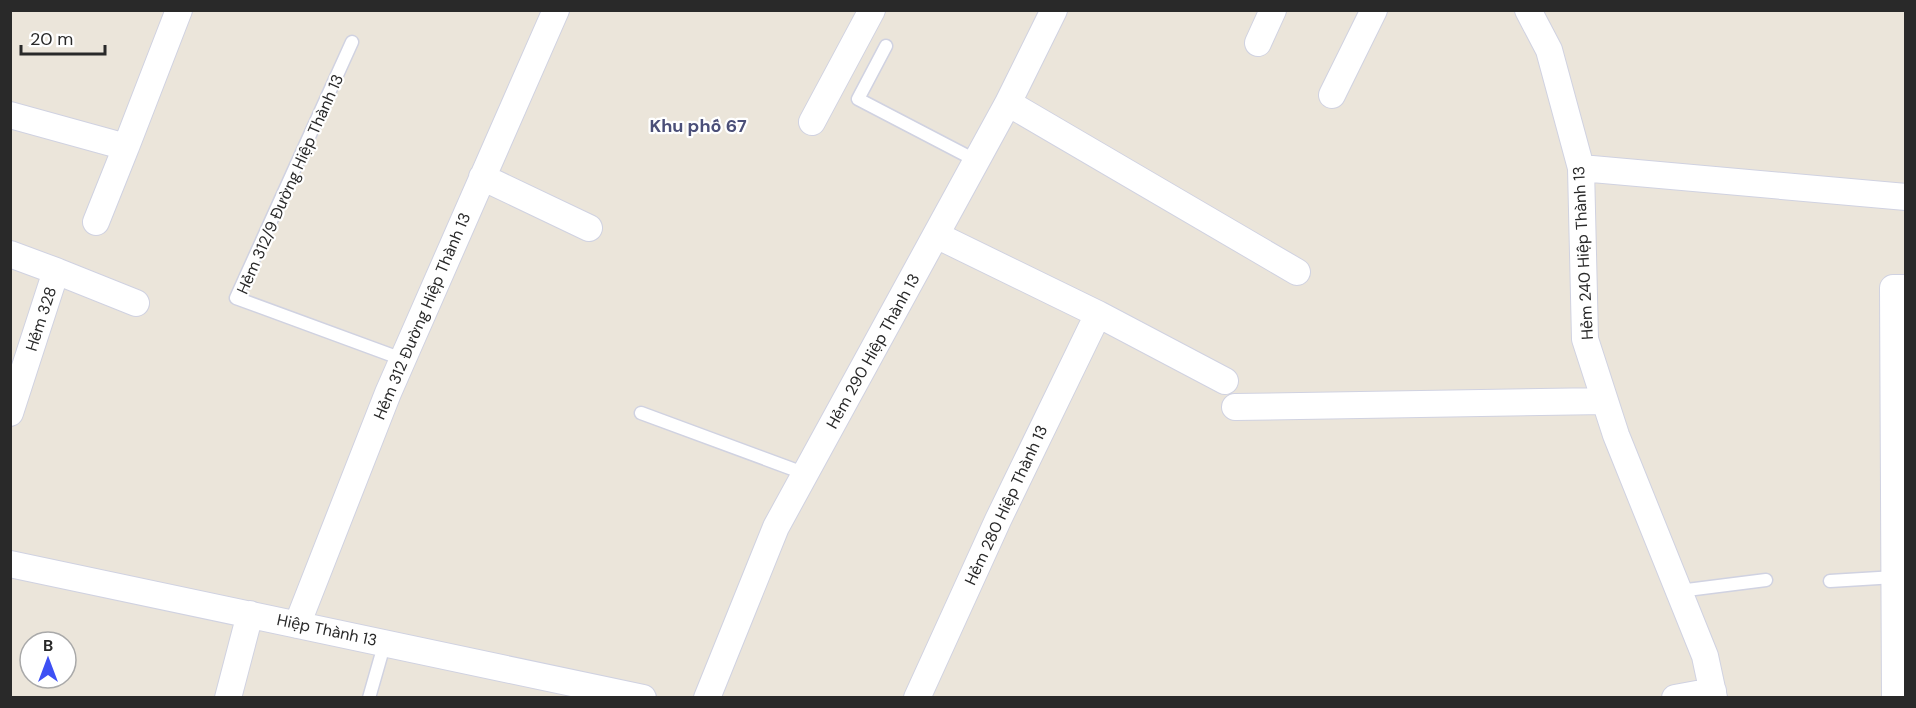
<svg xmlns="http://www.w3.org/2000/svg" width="1916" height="708" viewBox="0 0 1916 708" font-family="'DM Sans',sans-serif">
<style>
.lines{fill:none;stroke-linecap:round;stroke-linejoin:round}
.lane-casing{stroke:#d0d2e1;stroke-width:15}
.street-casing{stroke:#d0d2e1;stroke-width:28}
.lane{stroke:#fff;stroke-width:12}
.street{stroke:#fff;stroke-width:26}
.labels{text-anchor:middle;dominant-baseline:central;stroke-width:4.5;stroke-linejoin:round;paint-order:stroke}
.street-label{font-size:16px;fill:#292929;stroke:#fff}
.neighbourhood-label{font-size:18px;font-weight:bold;fill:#4b4f78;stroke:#fff}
</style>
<rect width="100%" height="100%" fill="#ebe5da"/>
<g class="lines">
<g class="lane-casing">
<path id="lane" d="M 352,42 L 236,298 L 402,359
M 886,46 L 858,99 L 977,161
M 641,413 L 806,474
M 1830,581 L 1895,577
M 1679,591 L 1766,580
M 369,698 L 385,642"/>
</g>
<g class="street-casing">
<path id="street" d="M 1528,10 L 1549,50 L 1581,168 L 1585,339 L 1616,435 L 1705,656 L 1714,698
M 1258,43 L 1273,10
M 1332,95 L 1374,10
M 1008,103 L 1297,272
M 10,115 L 126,147 L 179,10
M 812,122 L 872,10
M 1581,168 L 1906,197
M 482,177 L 589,228
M 96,222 L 126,147
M 936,235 L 1098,314 L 1225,381
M 10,254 L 56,271
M 1235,407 L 1605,401
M 10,413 L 56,271 L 136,303
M 10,564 L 643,698
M 297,625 L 388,393 L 556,10
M 228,698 L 250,614
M 707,698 L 776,527 L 1008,103 L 1054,10
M 917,698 L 998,520 L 1098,314
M 1675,698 L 1713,691
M 1895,698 L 1893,288 L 1906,288"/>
</g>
<use href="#lane" class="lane"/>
<use href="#street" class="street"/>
</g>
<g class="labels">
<g class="street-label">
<text transform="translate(290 184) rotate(-66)">Hẻm 312/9 Đường Hiệp Thành 13</text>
<text transform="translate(1583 253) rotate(-93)">Hẻm 240 Hiệp Thành 13</text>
<text transform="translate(422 316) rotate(-67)">Hẻm 312 Đường Hiệp Thành 13</text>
<text transform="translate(41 319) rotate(-72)">Hẻm 328</text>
<text transform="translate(873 351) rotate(-61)">Hẻm 290 Hiệp Thành 13</text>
<text transform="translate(1006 505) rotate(-65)">Hẻm 280 Hiệp Thành 13</text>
<text transform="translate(327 630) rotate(12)">Hiệp Thành 13</text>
</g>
<g class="neighbourhood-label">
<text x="698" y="126">Khu phố 67</text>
</g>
</g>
<rect width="1916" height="708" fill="none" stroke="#292929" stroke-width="24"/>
<g transform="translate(48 660)"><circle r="28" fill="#ffffff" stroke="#a9a9a9" stroke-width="1.5"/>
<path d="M0-4.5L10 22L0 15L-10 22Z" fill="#3e50f4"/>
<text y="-9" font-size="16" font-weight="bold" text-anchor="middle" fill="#292929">B</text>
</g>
<path d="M21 45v9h84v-9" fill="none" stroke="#292929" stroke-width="3"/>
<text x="30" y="45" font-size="18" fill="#292929" stroke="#ffffff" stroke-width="4.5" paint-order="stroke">20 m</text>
</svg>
